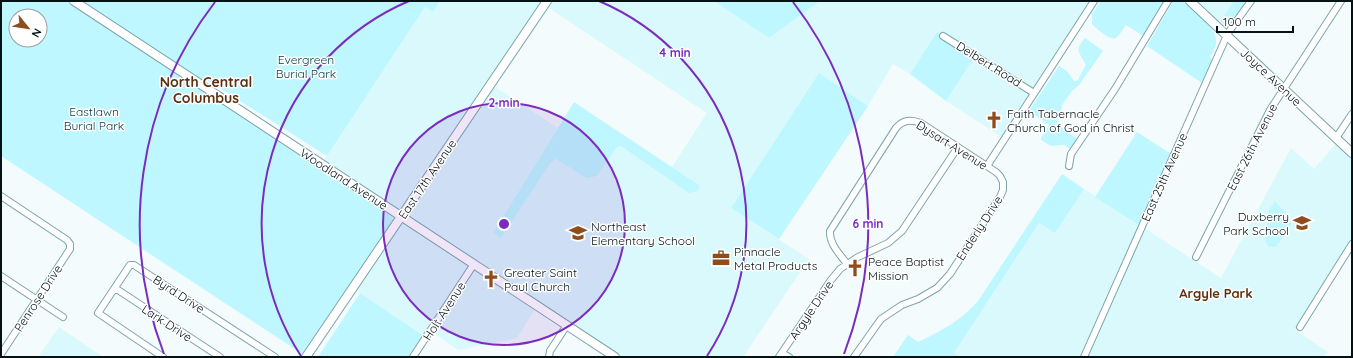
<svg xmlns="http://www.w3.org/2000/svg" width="1353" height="358" viewBox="0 0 1353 358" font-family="Quicksand,sans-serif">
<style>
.built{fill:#daf9fd;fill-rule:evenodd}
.green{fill:#bef7ff;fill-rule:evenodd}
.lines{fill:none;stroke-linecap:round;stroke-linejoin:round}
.street-casing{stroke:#7da5aa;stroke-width:8}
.secondary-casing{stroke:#7da5aa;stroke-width:10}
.street{stroke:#fff;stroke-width:6}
.secondary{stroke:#fff;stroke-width:8}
.ring{fill:none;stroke:#7b2cbf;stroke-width:2}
.labels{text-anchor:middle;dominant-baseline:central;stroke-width:3;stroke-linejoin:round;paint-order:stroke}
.park-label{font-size:12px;fill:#01383e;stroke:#fff}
.street-label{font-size:12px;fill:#041214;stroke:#fff}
.poi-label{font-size:12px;fill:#041214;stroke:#fff;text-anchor:start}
.neighbourhood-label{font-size:13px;font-weight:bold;fill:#5d2f0e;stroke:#fff}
.quarter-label{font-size:14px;font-weight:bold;fill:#5d2f0e;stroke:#fff}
.centre{fill:#7b2cbf;stroke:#fff;stroke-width:2}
.ring-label{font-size:12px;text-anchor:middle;font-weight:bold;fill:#7b2cbf;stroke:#fff;stroke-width:3;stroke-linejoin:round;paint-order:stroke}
</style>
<rect width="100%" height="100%" fill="#f3fbfc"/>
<path class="built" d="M 440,1 L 714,1 L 769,38 L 820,1 L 1101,1 L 1092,15 L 1088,11 L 1005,139 L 946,101 L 975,56 L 937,32 L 910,74 L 893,64 L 868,106 L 819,73 L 731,208 L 809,259 L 743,357 L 615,357 L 537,306 L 517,338 L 458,350 L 431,331 L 426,337 L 351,287 L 319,168 L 425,7 L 433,12 ZM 549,8 L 707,113 L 672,167 L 699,185 L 621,146 L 617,147 L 597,176 L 587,177 L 556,159 L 551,162 L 493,233 L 558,128 L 495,87 Z
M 1183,1 L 1234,1 L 1213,30 Z
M 1339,140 L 1352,152 L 1352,239 L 1295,330 L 1328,352 L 1324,357 L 959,357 L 954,353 L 1039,223 L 1055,233 L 1084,189 L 1221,278 L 1291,148 L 1314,169 Z
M 59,327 L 103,357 L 38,357 Z"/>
<path class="green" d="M 1,1 L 68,1 L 391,216 L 393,220 L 392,226 L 304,355 L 1,156 ZM 16,16 L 40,16 L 40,40 L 16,40 Z
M 78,1 L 440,1 L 433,12 L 425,7 L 327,156 L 207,80 L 205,83 Z
M 714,1 L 820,1 L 769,38 Z
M 1101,1 L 1166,1 L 1145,37 L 1126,25 C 1123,29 1120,35 1116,38 C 1110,41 1096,28 1092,24 L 1092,15 Z
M 1173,1 L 1183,1 C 1192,10 1215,26 1216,39 C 1217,45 1213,52 1210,57 L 1213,61 L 1202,83 L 1147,46 Z
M 1234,1 L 1247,1 L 1229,28 L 1220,21 Z
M 937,32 L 975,56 L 946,101 L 910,74 Z
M 1085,38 L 1103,51 L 1079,85 L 1072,91 L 1062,105 L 1061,112 L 1057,121 L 1057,124 L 1078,139 L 1071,149 L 1064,145 L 1051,146 L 1041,140 L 1041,138 L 1049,125 L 1029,111 L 1059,66 L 1067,71 L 1074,81 L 1077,81 L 1086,65 C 1079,51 1074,51 1085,38 Z
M 819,73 L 868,106 L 779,239 L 731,208 Z
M 574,102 L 699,185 L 698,191 L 689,193 L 621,146 L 617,147 L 597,176 L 587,178 L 556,159 L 551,162 L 501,238 L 493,233 Z
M 1137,132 L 1171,154 L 1139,225 L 1095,197 Z
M 1062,174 L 1084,189 L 1055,233 L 1039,223 L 954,353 L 959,357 L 893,357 L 908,335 L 918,342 C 943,330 959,322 978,301 Z
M 1275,201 L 1290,218 L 1291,225 L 1276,247 L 1269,247 L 1265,240 L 1268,212 Z
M 360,293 L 424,336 L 410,357 L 318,357 Z"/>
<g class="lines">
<g class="street-casing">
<path id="street" d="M 943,36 L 1034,93
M 1336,138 L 1352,114
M 987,166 L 1094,1
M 1069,166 L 1071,154 L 1115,89 L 1168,1
M 1,196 L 67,240 L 70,244 L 70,249 L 1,354
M 1196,257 L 1270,110 L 1341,1
M 847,264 C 840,254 829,244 830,231 L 896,128 C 903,120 910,119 921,123 L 996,172 L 1000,176 L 1003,182 L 1003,190 L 1000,197 L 950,274 L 937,288 L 918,299 L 902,305 L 881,319 L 854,357
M 1,276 L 63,317
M 115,288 L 220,357
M 1300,327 L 1352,244
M 782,353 L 789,357
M 163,357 L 98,313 L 130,265 L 134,265 L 137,267 L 275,357
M 413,357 L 474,264
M 549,357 L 550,351 L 567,325
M 779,357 L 831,280 L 840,269 L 858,257 L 888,243 L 902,231 L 958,147
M 1084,357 L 1228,33 L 1251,1"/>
</g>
<g class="secondary-casing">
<path id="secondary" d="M 74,1 L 615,357
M 1190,1 L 1352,153
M 306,357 L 547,1"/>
</g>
<use href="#street" class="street"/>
<use href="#secondary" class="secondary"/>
</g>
<circle cx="504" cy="224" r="121" fill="#7b2cbf" fill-opacity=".12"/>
<g class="ring">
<circle cx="504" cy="224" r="121"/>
<path d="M301 356A242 242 0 0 1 409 1M599 1A242 242 0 0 1 707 356"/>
<path d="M164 354A364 364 0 0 1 215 2M793 2A364 364 0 0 1 844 354"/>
</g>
<defs>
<g id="church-bare" transform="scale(1.38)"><path d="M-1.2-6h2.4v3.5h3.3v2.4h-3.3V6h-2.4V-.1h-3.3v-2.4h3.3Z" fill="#8f4c1d" stroke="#fff" stroke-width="2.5" paint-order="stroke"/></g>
<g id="school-bare" transform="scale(1.38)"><path d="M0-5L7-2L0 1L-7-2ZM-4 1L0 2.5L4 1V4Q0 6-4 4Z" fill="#8f4c1d" stroke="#fff" stroke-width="2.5" paint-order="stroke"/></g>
<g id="office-bare" transform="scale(1.38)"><path d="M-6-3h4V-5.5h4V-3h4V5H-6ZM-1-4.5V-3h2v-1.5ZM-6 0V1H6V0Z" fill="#8f4c1d" stroke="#fff" stroke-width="2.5" paint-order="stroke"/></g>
</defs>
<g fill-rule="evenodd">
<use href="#church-bare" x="994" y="120"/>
<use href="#school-bare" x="1302" y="223"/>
<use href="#school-bare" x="578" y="233"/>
<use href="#office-bare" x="721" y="258"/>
<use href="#church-bare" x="855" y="268"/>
<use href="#church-bare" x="491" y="279"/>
</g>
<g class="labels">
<g class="park-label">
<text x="306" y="59">Evergreen<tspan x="306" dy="14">Burial Park</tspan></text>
<text x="94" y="111">Eastlawn<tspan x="94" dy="14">Burial Park</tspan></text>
</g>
<g class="street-label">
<text transform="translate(989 64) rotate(32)">Delbert Road</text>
<text transform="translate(1271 77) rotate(43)">Joyce Avenue</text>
<text transform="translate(952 145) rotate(32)">Dysart Avenue</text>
<text transform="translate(1252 147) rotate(-63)">East 26th Avenue</text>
<text transform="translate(1164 177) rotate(-66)">East 25th Avenue</text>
<text transform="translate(344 179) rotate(33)">Woodland Avenue</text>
<text transform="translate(427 179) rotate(-56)">East 17th Avenue</text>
<text transform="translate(979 228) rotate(-57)">Enderly Drive</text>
<text transform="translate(179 294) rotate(33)">Byrd Drive</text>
<text transform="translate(38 298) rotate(-57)">Penrose Drive</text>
<text transform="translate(811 310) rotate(-56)">Argyle Drive</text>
<text transform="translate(444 311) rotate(-57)">Holt Avenue</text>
<text transform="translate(167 323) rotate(33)">Lark Drive</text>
</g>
<g class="poi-label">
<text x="1007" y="113">Faith Tabernacle<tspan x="1007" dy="14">Church of God in Christ</tspan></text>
<text x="1289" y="216" text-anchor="end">Duxberry<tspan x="1289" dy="14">Park School</tspan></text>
<text x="591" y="226">Northeast<tspan x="591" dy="14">Elementary School</tspan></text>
<text x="734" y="251">Pinnacle<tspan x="734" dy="14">Metal Products</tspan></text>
<text x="868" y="261">Peace Baptist<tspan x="868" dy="14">Mission</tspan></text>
<text x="504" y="272">Greater Saint<tspan x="504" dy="14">Paul Church</tspan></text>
</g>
<g class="neighbourhood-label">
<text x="1216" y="293">Argyle Park</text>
</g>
<g class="quarter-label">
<text x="206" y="82">North Central<tspan x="206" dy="16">Columbus</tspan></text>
</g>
</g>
<circle cx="504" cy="224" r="6" class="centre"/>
<g class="ring-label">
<text x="675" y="57">4 min</text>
<text x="504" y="107">2 min</text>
<text x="868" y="228">6 min</text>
</g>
<rect width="1353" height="358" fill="none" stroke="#041214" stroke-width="4"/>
<g transform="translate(28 28) rotate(120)"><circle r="19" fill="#ffffff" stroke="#9ba0a1"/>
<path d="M0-3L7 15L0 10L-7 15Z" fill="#8f4c1d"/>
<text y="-6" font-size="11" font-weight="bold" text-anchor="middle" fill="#041214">N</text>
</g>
<path d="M1217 26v6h76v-6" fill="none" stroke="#041214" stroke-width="2"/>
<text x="1223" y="26" font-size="12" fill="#041214" stroke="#ffffff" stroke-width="3" paint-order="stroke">100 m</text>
</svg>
